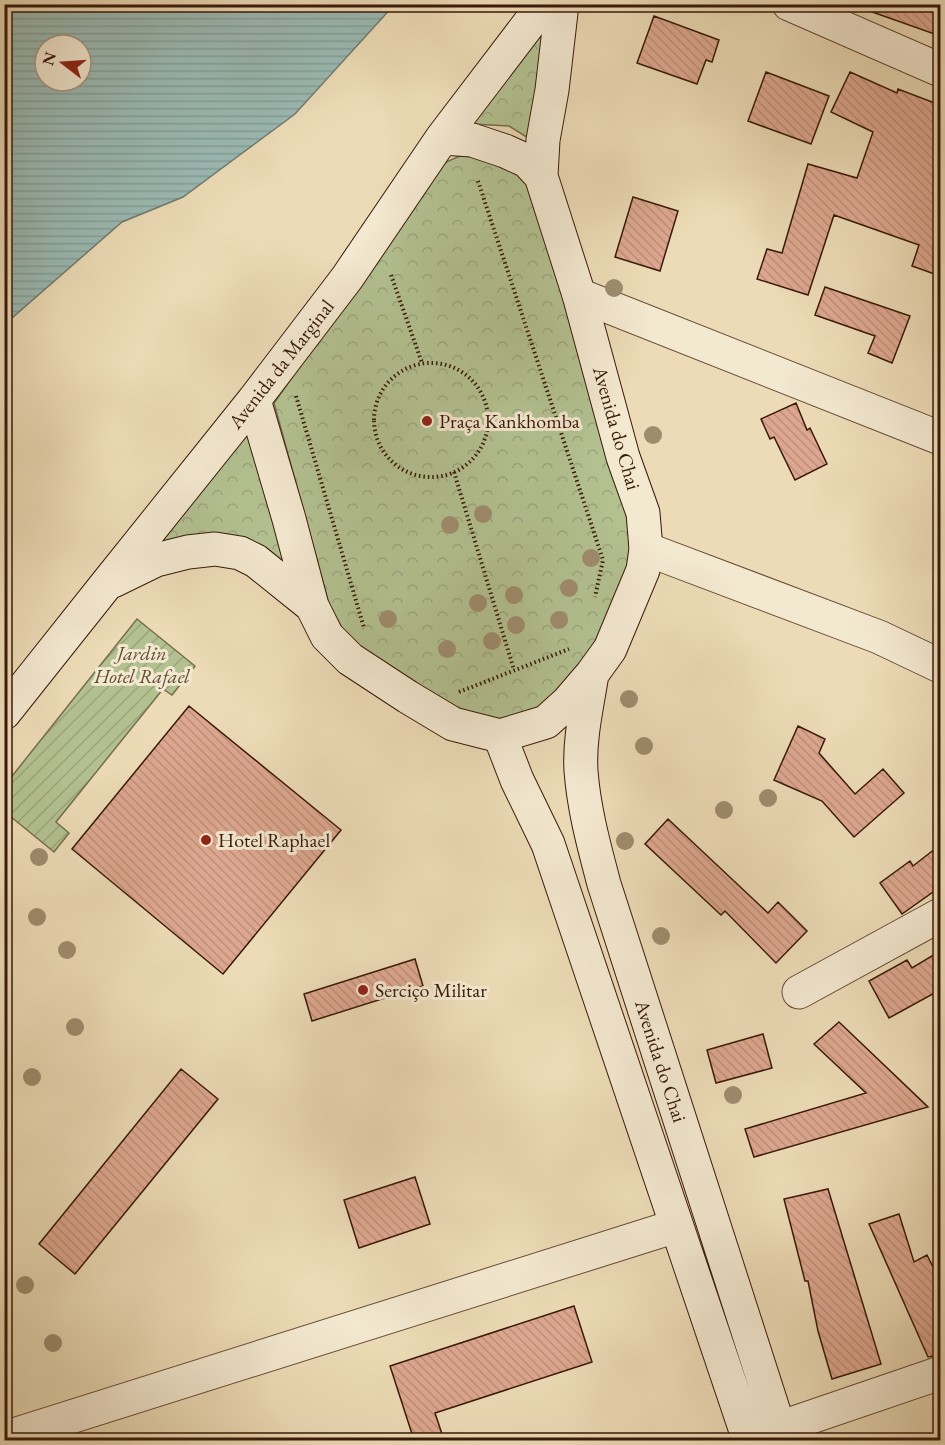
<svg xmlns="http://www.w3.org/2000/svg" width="945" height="1445" viewBox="0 0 945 1445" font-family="'EB Garamond',serif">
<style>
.park{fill:url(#park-crowns);stroke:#766d4d;stroke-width:1.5}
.garden{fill:url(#garden-furrows);stroke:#766d4d;stroke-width:1.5}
.water{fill:url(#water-rules);stroke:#737a70;stroke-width:1.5;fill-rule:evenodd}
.building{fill:url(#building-back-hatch);stroke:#391909;stroke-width:1.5}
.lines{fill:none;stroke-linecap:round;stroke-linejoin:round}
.street-casing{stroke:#664a34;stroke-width:35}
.secondary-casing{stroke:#391909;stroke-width:35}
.path{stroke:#391909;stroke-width:4;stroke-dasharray:1.5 3;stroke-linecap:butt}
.street{stroke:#f3e8d0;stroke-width:33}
.secondary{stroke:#f3e8d0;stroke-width:33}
.tree{fill:#9e8c6d}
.poi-dot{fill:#8f2418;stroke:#f3e8d0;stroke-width:2}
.labels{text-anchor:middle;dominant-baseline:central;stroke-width:6;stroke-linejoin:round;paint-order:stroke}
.street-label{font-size:20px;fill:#391909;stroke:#f3e8d0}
.poi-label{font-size:20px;fill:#391909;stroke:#f3e8d0;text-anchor:start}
.park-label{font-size:20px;font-style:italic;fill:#5e4b32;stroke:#f3e8d0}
</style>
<defs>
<pattern id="park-crowns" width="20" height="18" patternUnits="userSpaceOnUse" patternTransform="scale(1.5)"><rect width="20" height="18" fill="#b3c191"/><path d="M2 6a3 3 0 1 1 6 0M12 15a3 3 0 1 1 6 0" fill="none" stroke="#9ba57c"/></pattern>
<pattern id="garden-furrows" width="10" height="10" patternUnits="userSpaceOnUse" patternTransform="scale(1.5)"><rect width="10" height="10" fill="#b3c191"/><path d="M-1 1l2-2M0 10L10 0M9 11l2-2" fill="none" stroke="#9ba57c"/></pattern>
<pattern id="water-rules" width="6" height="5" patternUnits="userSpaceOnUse" patternTransform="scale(1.5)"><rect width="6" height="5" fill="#9abab4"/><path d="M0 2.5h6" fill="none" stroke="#859f99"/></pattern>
<pattern id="building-back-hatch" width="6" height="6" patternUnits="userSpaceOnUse" patternTransform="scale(1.5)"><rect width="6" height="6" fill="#dda78f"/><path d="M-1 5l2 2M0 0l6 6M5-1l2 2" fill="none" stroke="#be8f7a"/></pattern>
</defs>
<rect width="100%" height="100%" fill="#ecdbb6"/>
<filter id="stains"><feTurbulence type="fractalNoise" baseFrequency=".00333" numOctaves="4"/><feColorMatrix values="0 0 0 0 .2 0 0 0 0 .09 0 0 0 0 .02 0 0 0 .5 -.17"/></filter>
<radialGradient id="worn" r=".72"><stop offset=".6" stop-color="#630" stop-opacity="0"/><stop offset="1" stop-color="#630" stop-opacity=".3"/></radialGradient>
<path class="park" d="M 550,13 L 533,141 L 509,126 L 472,124 Z
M 462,155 L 497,159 L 531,181 L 634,515 L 634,569 L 605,639 L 538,714 L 501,726 L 451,711 L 352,646 L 329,604 L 274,403 L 444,163 Z
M 249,424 L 295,582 L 258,550 L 135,561 Z"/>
<path class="garden" d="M 137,619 L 195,666 L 172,695 L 163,689 L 56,822 L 69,833 L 54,852 L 5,812 L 5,785 Z"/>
<path class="water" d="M 5,4 L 394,4 L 394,5 L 295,114 L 183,197 L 122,222 L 5,324 ZM 45,45 L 81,45 L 81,81 L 45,81 Z"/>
<path class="building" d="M 862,4 L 940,4 L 940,36 L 861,8 Z
M 654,16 L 719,40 L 712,62 L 706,60 L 697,84 L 637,63 Z
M 766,72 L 829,96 L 811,144 L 748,121 Z
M 850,72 L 897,93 L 898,89 L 940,105 L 940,276 L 912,266 L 919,245 L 834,215 L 808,295 L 757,279 L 767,249 L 782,253 L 808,164 L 857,178 L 873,132 L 831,112 Z
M 633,197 L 678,211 L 660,271 L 615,257 Z
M 825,287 L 910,316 L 892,363 L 868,353 L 875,336 L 815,315 Z
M 796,403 L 807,430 L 810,428 L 827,464 L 795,480 L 774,437 L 770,439 L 761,419 Z
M 189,706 L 341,830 L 223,974 L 72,849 Z
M 798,726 L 825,739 L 819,753 L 855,794 L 883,769 L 904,793 L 854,837 L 822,801 L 774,780 Z
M 668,819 L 768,913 L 778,902 L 807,931 L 776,963 L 725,911 L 721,915 L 645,844 Z
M 940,845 L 940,887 L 902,914 L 880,883 L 910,861 L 913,866 Z
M 940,951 L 940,990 L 889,1018 L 869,981 L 907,960 L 912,968 Z
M 415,959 L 423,986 L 312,1021 L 304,994 Z
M 839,1022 L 928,1107 L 754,1157 L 745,1129 L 866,1093 L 814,1044 Z
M 763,1034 L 772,1068 L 716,1083 L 707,1050 Z
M 181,1069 L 218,1099 L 75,1274 L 39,1244 Z
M 415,1177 L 430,1224 L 359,1248 L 344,1200 Z
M 828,1189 L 881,1364 L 832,1379 L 818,1331 L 808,1281 L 805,1281 L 784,1199 Z
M 899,1214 L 914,1262 L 927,1255 L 940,1281 L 940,1355 L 928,1357 L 869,1224 Z
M 574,1306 L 592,1362 L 435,1413 L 444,1440 L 414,1440 L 390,1366 Z"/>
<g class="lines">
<g class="street-casing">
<path id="street" d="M 789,4 L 940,70
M 579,295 L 940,438
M 646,549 L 879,637 L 940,666
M 799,992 L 940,915
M 779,1428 L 940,1373
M 4,1438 L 676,1226"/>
</g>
<g class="secondary-casing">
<path id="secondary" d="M 442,138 L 472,140 L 505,151 L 527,161 L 541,176
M 254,400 L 289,519 L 312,606 L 327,636 L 350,659 L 408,697 L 453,724 L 500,736 L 546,722 L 568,702 L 592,674 L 610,649 L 643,570 L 646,549 L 643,513 L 623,457 L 579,295 L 541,176 L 543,140 L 552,90 L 562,4
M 113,581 L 156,560 L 188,552 L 215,549 L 240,553 L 256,561 L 312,606
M 592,674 C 587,706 579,739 581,771 C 584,810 594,846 604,884 L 783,1440
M 4,713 L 105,586 L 254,400 L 347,278 L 442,138 L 544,4
M 500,736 L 517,780 L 548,844 L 749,1440"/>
</g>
<path class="path" d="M 478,181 L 603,560 L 595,597
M 391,275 L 422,363
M374 420a57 57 0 1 1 114 0a57 57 0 1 1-114 0Z
M 296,396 L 364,628
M 454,472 L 514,670
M 459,692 L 569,649"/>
<use href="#street" class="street"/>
<use href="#secondary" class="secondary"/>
</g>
<g class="tree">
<circle cx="614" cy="288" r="9"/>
<circle cx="653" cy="435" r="9"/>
<circle cx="483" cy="514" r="9"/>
<circle cx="450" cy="525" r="9"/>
<circle cx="591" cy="558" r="9"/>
<circle cx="569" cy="588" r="9"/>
<circle cx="514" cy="595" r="9"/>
<circle cx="478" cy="603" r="9"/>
<circle cx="388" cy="619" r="9"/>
<circle cx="559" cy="620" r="9"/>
<circle cx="516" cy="625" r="9"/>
<circle cx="492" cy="641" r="9"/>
<circle cx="447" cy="649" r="9"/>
<circle cx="629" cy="699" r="9"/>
<circle cx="644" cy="746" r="9"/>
<circle cx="768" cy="798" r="9"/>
<circle cx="724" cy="810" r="9"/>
<circle cx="625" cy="841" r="9"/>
<circle cx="39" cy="857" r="9"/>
<circle cx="37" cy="917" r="9"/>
<circle cx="661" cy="936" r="9"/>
<circle cx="67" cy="950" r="9"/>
<circle cx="75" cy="1027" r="9"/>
<circle cx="32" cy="1077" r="9"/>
<circle cx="733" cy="1095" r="9"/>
<circle cx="25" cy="1285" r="9"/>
<circle cx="53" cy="1343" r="9"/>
</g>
<g class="poi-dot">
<circle cx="427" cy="421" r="6"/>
<circle cx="206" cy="840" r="6"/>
<circle cx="363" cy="990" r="6"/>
</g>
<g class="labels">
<g class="street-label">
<text transform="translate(281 364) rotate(-52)">Avenida da Marginal</text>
<text transform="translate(617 428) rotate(74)">Avenida do Chai</text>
<text transform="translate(661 1061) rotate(72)">Avenida do Chai</text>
</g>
<g class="poi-label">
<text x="439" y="421">Praça Kankhomba</text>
<text x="218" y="840">Hotel Raphael</text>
<text x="375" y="990">Serciço Militar</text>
</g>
<g class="park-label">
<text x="142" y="653">Jardin<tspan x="142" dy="23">Hotel Rafael</tspan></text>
</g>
</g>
<rect width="945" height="1445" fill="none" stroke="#ecdbb6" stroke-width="24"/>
<rect x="6" y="6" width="933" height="1433" fill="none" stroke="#391909" stroke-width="3"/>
<rect x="12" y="12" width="921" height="1421" fill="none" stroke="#391909" stroke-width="1.5"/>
<g transform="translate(63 63) rotate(287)"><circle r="28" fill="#f3e8d0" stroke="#a99580" stroke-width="1.5"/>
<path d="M0-4.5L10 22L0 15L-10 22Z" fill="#8f2418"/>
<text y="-9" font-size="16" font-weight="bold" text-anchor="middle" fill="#391909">N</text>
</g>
<rect width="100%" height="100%" filter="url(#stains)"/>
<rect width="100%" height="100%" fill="url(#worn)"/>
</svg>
